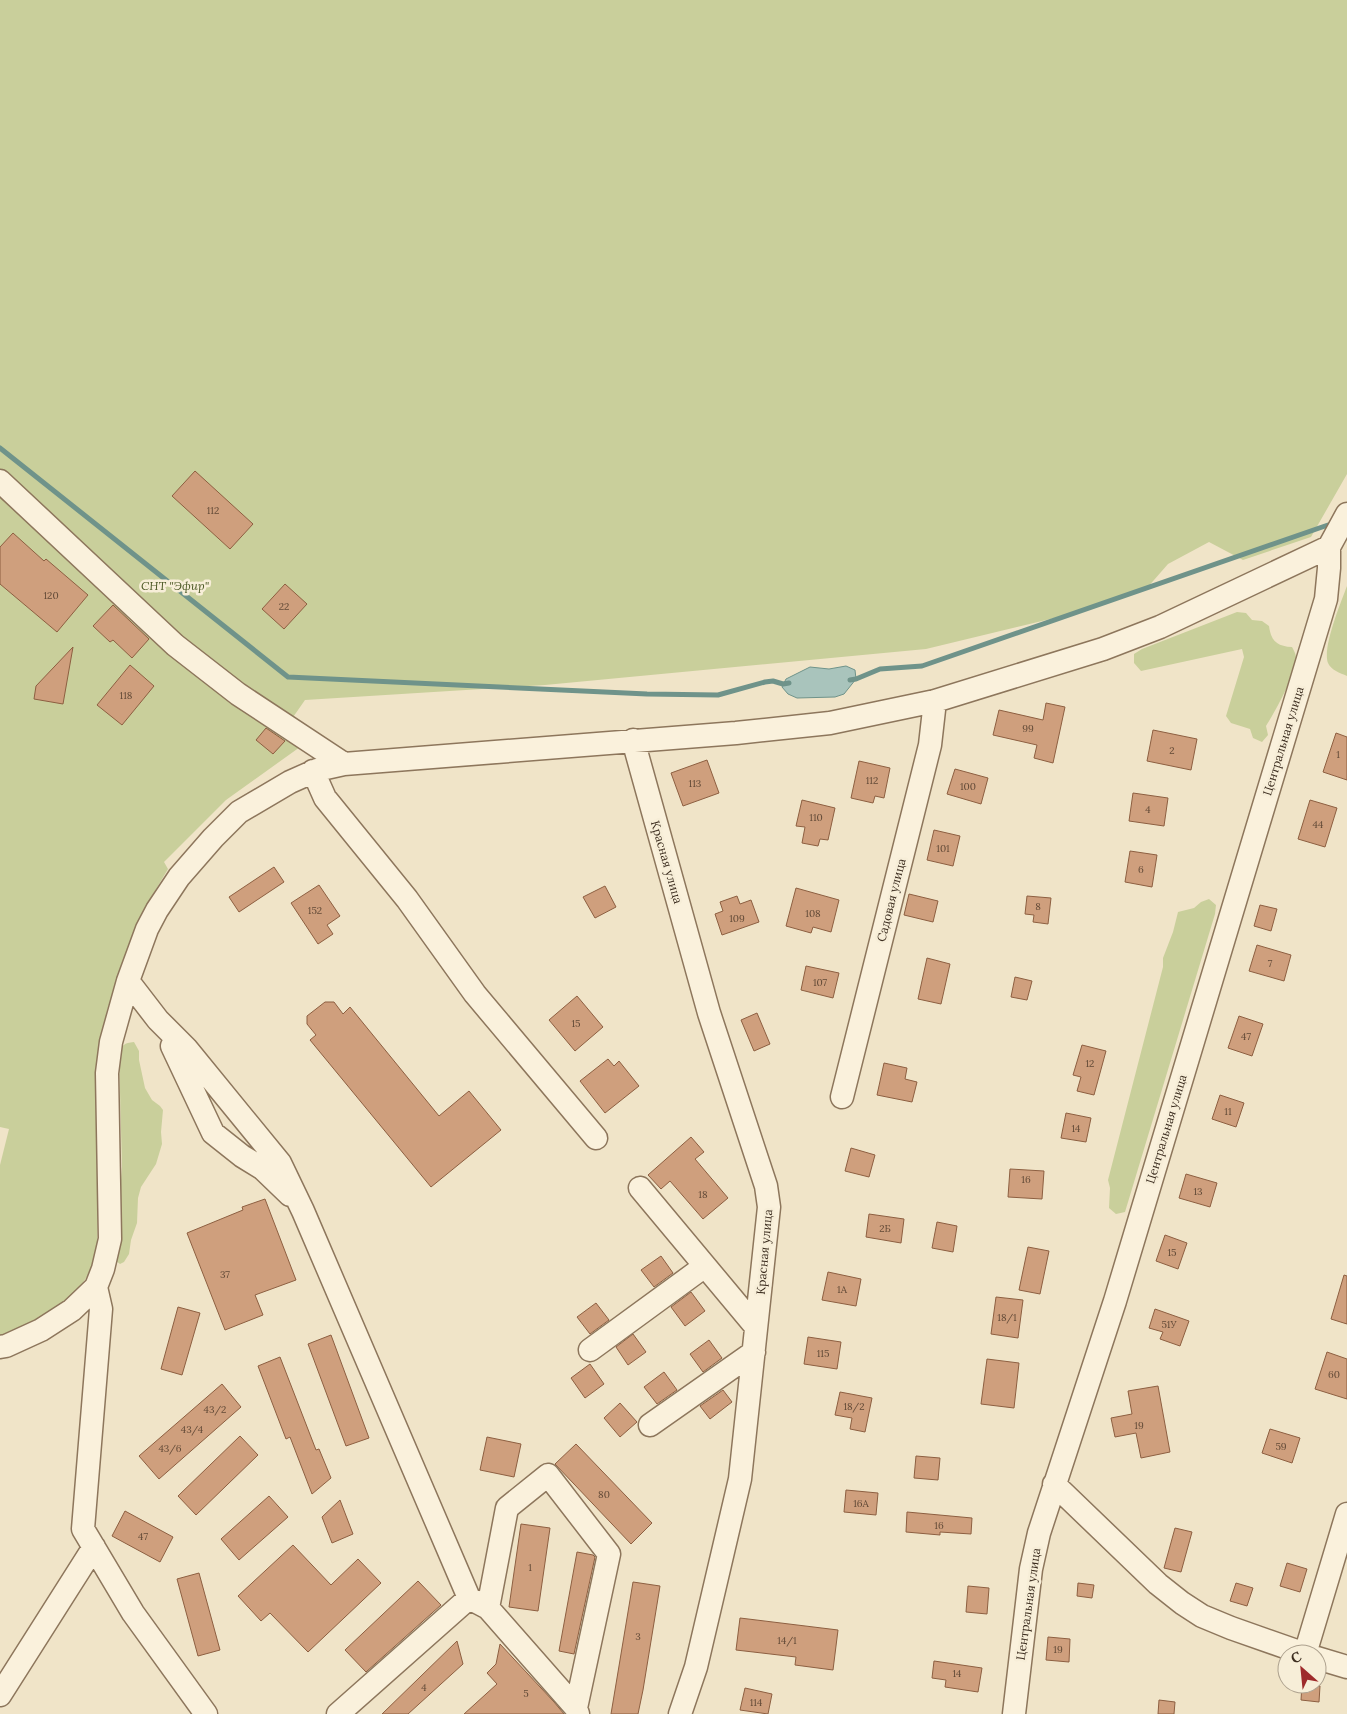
<svg xmlns="http://www.w3.org/2000/svg" width="1347" height="1714" viewBox="0 0 1347 1714" font-family="Lora,serif">
<style>
.green{fill:#c9cf9b}
.water{fill:#a9c4bc;stroke:#6f938a}
.lines{fill:none;stroke-linecap:round;stroke-linejoin:round}
.stream{stroke:#6f938a;stroke-width:5}
.building{fill:#cf9f7d;stroke:#8d5f41}
.minor-casing{stroke:#8d765c;stroke-width:25}
.minor{stroke:#faf1dc;stroke-width:22}
.labels{text-anchor:middle;dominant-baseline:central;stroke-width:5;stroke-linejoin:round;paint-order:stroke}
.number-label{font-size:10px;fill:#624a37}
.park-label{font-size:12px;font-style:italic;fill:#4d5a26;stroke:#f7eed8}
.street-label{font-size:12px;fill:#3d2e20;stroke:#f7eed8}
</style>
<rect width="100%" height="100%" fill="#f0e4c8"/>
<path class="green" d="M 0,0 L 1347,0 L 1347,474 L 1311,537 L 1243,560 L 1209,542 L 1168,564 L 1147,588 L 1092,609 L 926,649 L 545,685 L 305,700 L 282,733 L 300,747 L 226,800 L 164,862 L 168,869 L 146,906 L 107,1010 L 100,1063 L 97,1261 L 75,1295 L 36,1326 L 0,1339 L 0,1165 L 9,1129 L 0,1127 Z
M 1347,586 L 1347,676 C 1340,673 1331,670 1328,663 C 1322,648 1341,602 1347,586 Z
M 1237,612 L 1246,613 L 1252,620 L 1262,621 L 1269,626 C 1271,641 1277,646 1292,647 C 1294,651 1296,654 1296,658 C 1296,674 1275,712 1266,726 L 1268,735 L 1262,742 L 1253,738 L 1250,729 L 1231,723 L 1226,716 L 1244,657 L 1242,649 L 1141,671 L 1134,663 L 1134,654 L 1142,649 Z
M 1209,899 L 1216,905 L 1215,914 L 1125,1212 L 1116,1214 L 1109,1208 L 1110,1188 L 1108,1180 L 1163,967 L 1163,958 L 1173,932 L 1178,912 L 1194,908 L 1201,902 Z
M 134,1042 L 139,1051 L 139,1060 L 145,1088 L 152,1100 L 160,1106 L 163,1110 L 161,1132 L 162,1144 L 156,1164 L 141,1187 L 138,1198 L 137,1223 L 131,1240 L 129,1254 L 124,1262 L 120,1264 L 116,1261 L 115,1252 L 122,1167 L 119,1054 C 122,1045 124,1043 134,1042 Z"/>
<path class="water" d="M 846,666 L 855,670 L 856,679 L 844,694 L 835,697 L 797,698 L 788,694 L 782,687 L 786,679 L 810,667 L 829,669 Z"/>
<g class="lines">
<path class="stream" d="M 0,448 L 288,677 L 647,694 L 718,695 L 765,682 L 773,681 L 783,684 L 789,683
M 850,680 L 856,679 L 880,669 L 922,666 L 1328,525"/>
</g>
<path class="building" d="M 195,471 L 253,524 L 230,549 L 172,496 Z
M 13,533 L 44,561 L 46,559 L 88,595 L 57,632 L 0,584 L 0,547 Z
M 285,584 L 307,604 L 284,629 L 262,609 Z
M 113,605 L 149,639 L 132,658 L 113,640 L 110,642 L 93,626 Z
M 73,647 L 63,704 L 34,699 L 36,686 Z
M 130,665 L 154,686 L 122,725 L 97,705 Z
M 1046,703 L 1065,707 L 1053,763 L 1034,758 L 1037,745 L 993,735 L 999,710 L 1043,720 Z
M 266,728 L 285,741 L 273,754 L 256,740 Z
M 1153,730 L 1197,739 L 1191,770 L 1147,761 Z
M 1336,733 L 1347,737 L 1347,780 L 1323,772 Z
M 707,760 L 719,793 L 683,806 L 671,773 Z
M 859,761 L 890,768 L 884,798 L 875,796 L 873,803 L 851,798 Z
M 955,769 L 988,778 L 981,804 L 947,794 Z
M 1133,793 L 1168,798 L 1164,826 L 1129,821 Z
M 802,800 L 835,808 L 828,840 L 820,839 L 818,846 L 802,843 L 805,827 L 796,826 Z
M 1310,800 L 1337,808 L 1325,847 L 1298,839 Z
M 934,830 L 960,836 L 953,866 L 927,860 Z
M 1130,851 L 1157,855 L 1152,887 L 1125,882 Z
M 274,867 L 284,882 L 239,912 L 229,897 Z
M 319,885 L 340,916 L 327,925 L 333,934 L 318,944 L 291,903 Z
M 605,886 L 616,907 L 595,918 L 583,897 Z
M 796,888 L 839,900 L 831,932 L 813,927 L 811,933 L 786,926 Z
M 909,894 L 938,901 L 933,922 L 904,915 Z
M 737,896 L 740,904 L 751,900 L 759,922 L 722,935 L 715,914 L 723,911 L 720,902 Z
M 1027,896 L 1051,898 L 1048,924 L 1033,922 L 1034,915 L 1025,914 Z
M 1260,905 L 1277,909 L 1271,931 L 1254,926 Z
M 1257,945 L 1291,955 L 1284,981 L 1249,971 Z
M 927,958 L 950,964 L 941,1004 L 918,999 Z
M 806,966 L 839,973 L 833,998 L 801,990 Z
M 1015,977 L 1032,981 L 1027,1000 L 1011,997 Z
M 577,996 L 603,1027 L 575,1051 L 549,1020 Z
M 325,1002 L 334,1002 L 343,1014 L 350,1007 L 439,1116 L 469,1091 L 501,1130 L 431,1187 L 310,1040 L 316,1035 L 307,1024 L 307,1016 Z
M 757,1013 L 770,1044 L 754,1051 L 741,1020 Z
M 1239,1016 L 1263,1024 L 1252,1056 L 1228,1048 Z
M 1082,1045 L 1106,1051 L 1094,1095 L 1077,1091 L 1081,1077 L 1073,1075 Z
M 608,1059 L 614,1066 L 619,1061 L 639,1086 L 605,1113 L 580,1081 Z
M 884,1063 L 907,1068 L 905,1079 L 917,1082 L 912,1102 L 877,1095 Z
M 1220,1095 L 1244,1103 L 1236,1127 L 1212,1119 Z
M 1066,1113 L 1091,1118 L 1086,1142 L 1061,1138 Z
M 691,1137 L 704,1152 L 695,1159 L 728,1198 L 703,1219 L 670,1181 L 661,1189 L 648,1175 Z
M 851,1148 L 875,1155 L 869,1177 L 845,1171 Z
M 1010,1169 L 1044,1171 L 1042,1199 L 1008,1197 Z
M 1186,1174 L 1217,1183 L 1210,1207 L 1179,1198 Z
M 265,1199 L 296,1280 L 255,1295 L 263,1315 L 225,1330 L 187,1233 L 243,1210 L 242,1207 Z
M 869,1214 L 904,1219 L 901,1243 L 866,1237 Z
M 937,1222 L 957,1226 L 953,1252 L 932,1248 Z
M 1165,1235 L 1187,1243 L 1178,1269 L 1156,1261 Z
M 1028,1247 L 1049,1251 L 1040,1294 L 1019,1290 Z
M 661,1256 L 673,1273 L 654,1287 L 641,1270 Z
M 828,1272 L 861,1279 L 856,1306 L 822,1300 Z
M 1344,1275 L 1347,1276 L 1347,1324 L 1331,1319 Z
M 691,1292 L 705,1311 L 685,1326 L 671,1307 Z
M 996,1297 L 1023,1300 L 1018,1338 L 991,1334 Z
M 596,1303 L 609,1320 L 590,1334 L 577,1317 Z
M 178,1307 L 200,1313 L 182,1375 L 161,1369 Z
M 1155,1309 L 1189,1321 L 1180,1346 L 1160,1339 L 1163,1332 L 1149,1328 Z
M 633,1334 L 646,1352 L 628,1365 L 616,1347 Z
M 331,1335 L 369,1438 L 346,1446 L 308,1344 Z
M 808,1337 L 841,1342 L 837,1369 L 804,1364 Z
M 709,1340 L 722,1358 L 703,1372 L 690,1354 Z
M 1327,1352 L 1347,1359 L 1347,1399 L 1315,1389 Z
M 280,1357 L 316,1450 L 319,1449 L 331,1478 L 312,1494 L 290,1437 L 286,1439 L 258,1366 Z
M 987,1359 L 1019,1363 L 1014,1408 L 981,1404 Z
M 590,1364 L 604,1384 L 585,1398 L 571,1378 Z
M 664,1372 L 677,1390 L 657,1404 L 644,1387 Z
M 222,1384 L 241,1407 L 159,1479 L 139,1456 Z
M 1158,1386 L 1170,1452 L 1141,1458 L 1136,1433 L 1115,1437 L 1111,1418 L 1132,1414 L 1128,1391 Z
M 723,1390 L 732,1402 L 710,1419 L 700,1406 Z
M 840,1392 L 872,1398 L 865,1432 L 850,1429 L 852,1418 L 835,1415 Z
M 620,1403 L 637,1422 L 620,1437 L 604,1418 Z
M 1270,1429 L 1300,1438 L 1292,1463 L 1262,1453 Z
M 240,1436 L 258,1455 L 196,1515 L 178,1496 Z
M 487,1437 L 521,1444 L 514,1477 L 480,1470 Z
M 576,1444 L 652,1523 L 631,1544 L 555,1464 Z
M 916,1456 L 940,1458 L 938,1480 L 914,1478 Z
M 846,1490 L 878,1493 L 876,1515 L 844,1512 Z
M 269,1496 L 288,1517 L 239,1560 L 221,1539 Z
M 340,1500 L 353,1534 L 332,1543 L 322,1517 Z
M 125,1511 L 173,1537 L 160,1562 L 112,1536 Z
M 907,1512 L 972,1518 L 971,1534 L 940,1532 L 940,1535 L 906,1532 Z
M 521,1524 L 550,1528 L 538,1611 L 509,1607 Z
M 1175,1528 L 1192,1532 L 1181,1572 L 1164,1568 Z
M 293,1545 L 331,1585 L 358,1559 L 381,1583 L 308,1652 L 270,1613 L 261,1621 L 238,1596 Z
M 577,1552 L 593,1555 L 595,1557 L 574,1654 L 559,1651 Z
M 1287,1563 L 1307,1569 L 1300,1592 L 1280,1586 Z
M 199,1573 L 220,1650 L 198,1656 L 177,1579 Z
M 418,1581 L 441,1605 L 366,1672 L 345,1650 Z
M 633,1582 L 660,1586 L 643,1690 L 638,1714 L 611,1714 Z
M 1078,1583 L 1094,1585 L 1092,1598 L 1077,1596 Z
M 1236,1583 L 1253,1588 L 1247,1606 L 1230,1601 Z
M 968,1586 L 989,1588 L 987,1614 L 966,1612 Z
M 740,1618 L 838,1630 L 833,1670 L 795,1665 L 796,1657 L 736,1650 Z
M 1048,1637 L 1070,1639 L 1069,1662 L 1046,1660 Z
M 457,1641 L 463,1664 L 408,1714 L 382,1714 Z
M 500,1644 L 554,1702 L 564,1714 L 464,1714 L 497,1684 L 487,1673 L 496,1664 Z
M 934,1661 L 982,1668 L 978,1692 L 945,1687 L 946,1680 L 932,1678 Z
M 1302,1684 L 1320,1686 L 1319,1702 L 1301,1700 Z
M 745,1688 L 772,1694 L 768,1714 L 740,1710 Z
M 1159,1700 L 1175,1702 L 1174,1714 L 1158,1714 Z"/>
<g class="lines">
<g class="minor-casing">
<path id="minor" d="M 0,481 L 175,645 L 238,694 L 344,764
M 633,740 L 709,1013 L 766,1186 L 769,1207 L 740,1479 L 696,1667 L 680,1714
M 313,771 L 325,798 L 407,899 L 475,994 L 596,1138
M 128,981 L 158,1020 L 186,1048 L 280,1163 L 303,1211 L 469,1598
M 172,1046 L 213,1133 L 242,1156 L 263,1169 L 290,1195
M 842,1097 L 930,745 L 935,701
M 640,1188 L 756,1327
M 96,1287 L 101,1309 L 83,1529 L 133,1613 L 206,1714
M 0,1347 L 6,1346 L 41,1330 L 72,1310 L 96,1287 L 103,1269 L 110,1239 L 107,1073 L 111,1042 L 128,981 L 147,929 L 157,910 L 179,877 L 213,838 L 239,812 L 290,782 L 317,770 L 344,764 L 736,733 L 830,723 L 935,701 L 1103,649 L 1160,627 L 1329,547 L 1347,514
M 590,1350 L 705,1266
M 650,1425 L 754,1352
M 1054,1484 L 1158,1584 L 1182,1603 L 1202,1616 L 1231,1628 L 1305,1654
M 488,1608 L 507,1508 L 548,1475 L 609,1554 L 576,1708
M 1305,1654 L 1347,1514
M 1317,1658 L 1347,1667
M 0,1695 L 94,1547
M 338,1714 L 469,1598 L 488,1608 L 576,1708 L 578,1714
M 1014,1714 L 1031,1569 L 1039,1533 L 1115,1301 L 1326,599 L 1329,568 L 1329,547"/>
</g>
<use href="#minor" class="minor"/>
</g>
<g class="labels">
<g class="number-label">
<text x="213" y="510">112</text>
<text x="51" y="595">120</text>
<text x="284" y="606">22</text>
<text x="126" y="695">118</text>
<text x="1028" y="728">99</text>
<text x="1172" y="750">2</text>
<text x="1338" y="754">1</text>
<text x="872" y="780">112</text>
<text x="695" y="783">113</text>
<text x="968" y="786">100</text>
<text x="1148" y="809">4</text>
<text x="816" y="817">110</text>
<text x="1318" y="824">44</text>
<text x="943" y="848">101</text>
<text x="1141" y="869">6</text>
<text x="1038" y="906">8</text>
<text x="315" y="910">152</text>
<text x="813" y="913">108</text>
<text x="737" y="918">109</text>
<text x="1270" y="963">7</text>
<text x="820" y="982">107</text>
<text x="576" y="1023">15</text>
<text x="1246" y="1036">47</text>
<text x="1090" y="1063">12</text>
<text x="1228" y="1111">11</text>
<text x="1076" y="1128">14</text>
<text x="1026" y="1179">16</text>
<text x="1198" y="1191">13</text>
<text x="703" y="1194">18</text>
<text x="885" y="1228">2Б</text>
<text x="1172" y="1252">15</text>
<text x="225" y="1274">37</text>
<text x="842" y="1289">1А</text>
<text x="1007" y="1317">18/1</text>
<text x="1169" y="1324">51У</text>
<text x="823" y="1353">115</text>
<text x="1334" y="1374">60</text>
<text x="854" y="1406">18/2</text>
<text x="215" y="1409">43/2</text>
<text x="1139" y="1425">19</text>
<text x="192" y="1429">43/4</text>
<text x="1281" y="1446">59</text>
<text x="170" y="1448">43/6</text>
<text x="604" y="1494">80</text>
<text x="861" y="1503">16А</text>
<text x="939" y="1525">16</text>
<text x="143" y="1536">47</text>
<text x="530" y="1567">1</text>
<text x="638" y="1636">3</text>
<text x="787" y="1640">14/1</text>
<text x="1058" y="1649">19</text>
<text x="957" y="1673">14</text>
<text x="424" y="1687">4</text>
<text x="526" y="1693">5</text>
<text x="756" y="1702">114</text>
</g>
<g class="park-label">
<text x="175" y="585">СНТ "Эфир"</text>
</g>
<g class="street-label">
<text transform="translate(1283 741) rotate(-73)">Центральная улица</text>
<text transform="translate(667 862) rotate(74)">Красная улица</text>
<text transform="translate(891 900) rotate(-76)">Садовая улица</text>
<text transform="translate(1166 1129) rotate(-73)">Центральная улица</text>
<text transform="translate(764 1252) rotate(-85)">Красная улица</text>
<text transform="translate(1028 1604) rotate(-82)">Центральная улица</text>
</g>
</g>
<g transform="translate(1302 1669) rotate(333)"><circle r="24" fill="#f7eed8" stroke="#ada18e"/>
<path d="M0-4L9 19L0 12L-9 19Z" fill="#9e2a2b"/>
<text y="-8" font-size="14" font-weight="bold" text-anchor="middle" fill="#3d2e20">С</text>
</g>
</svg>
